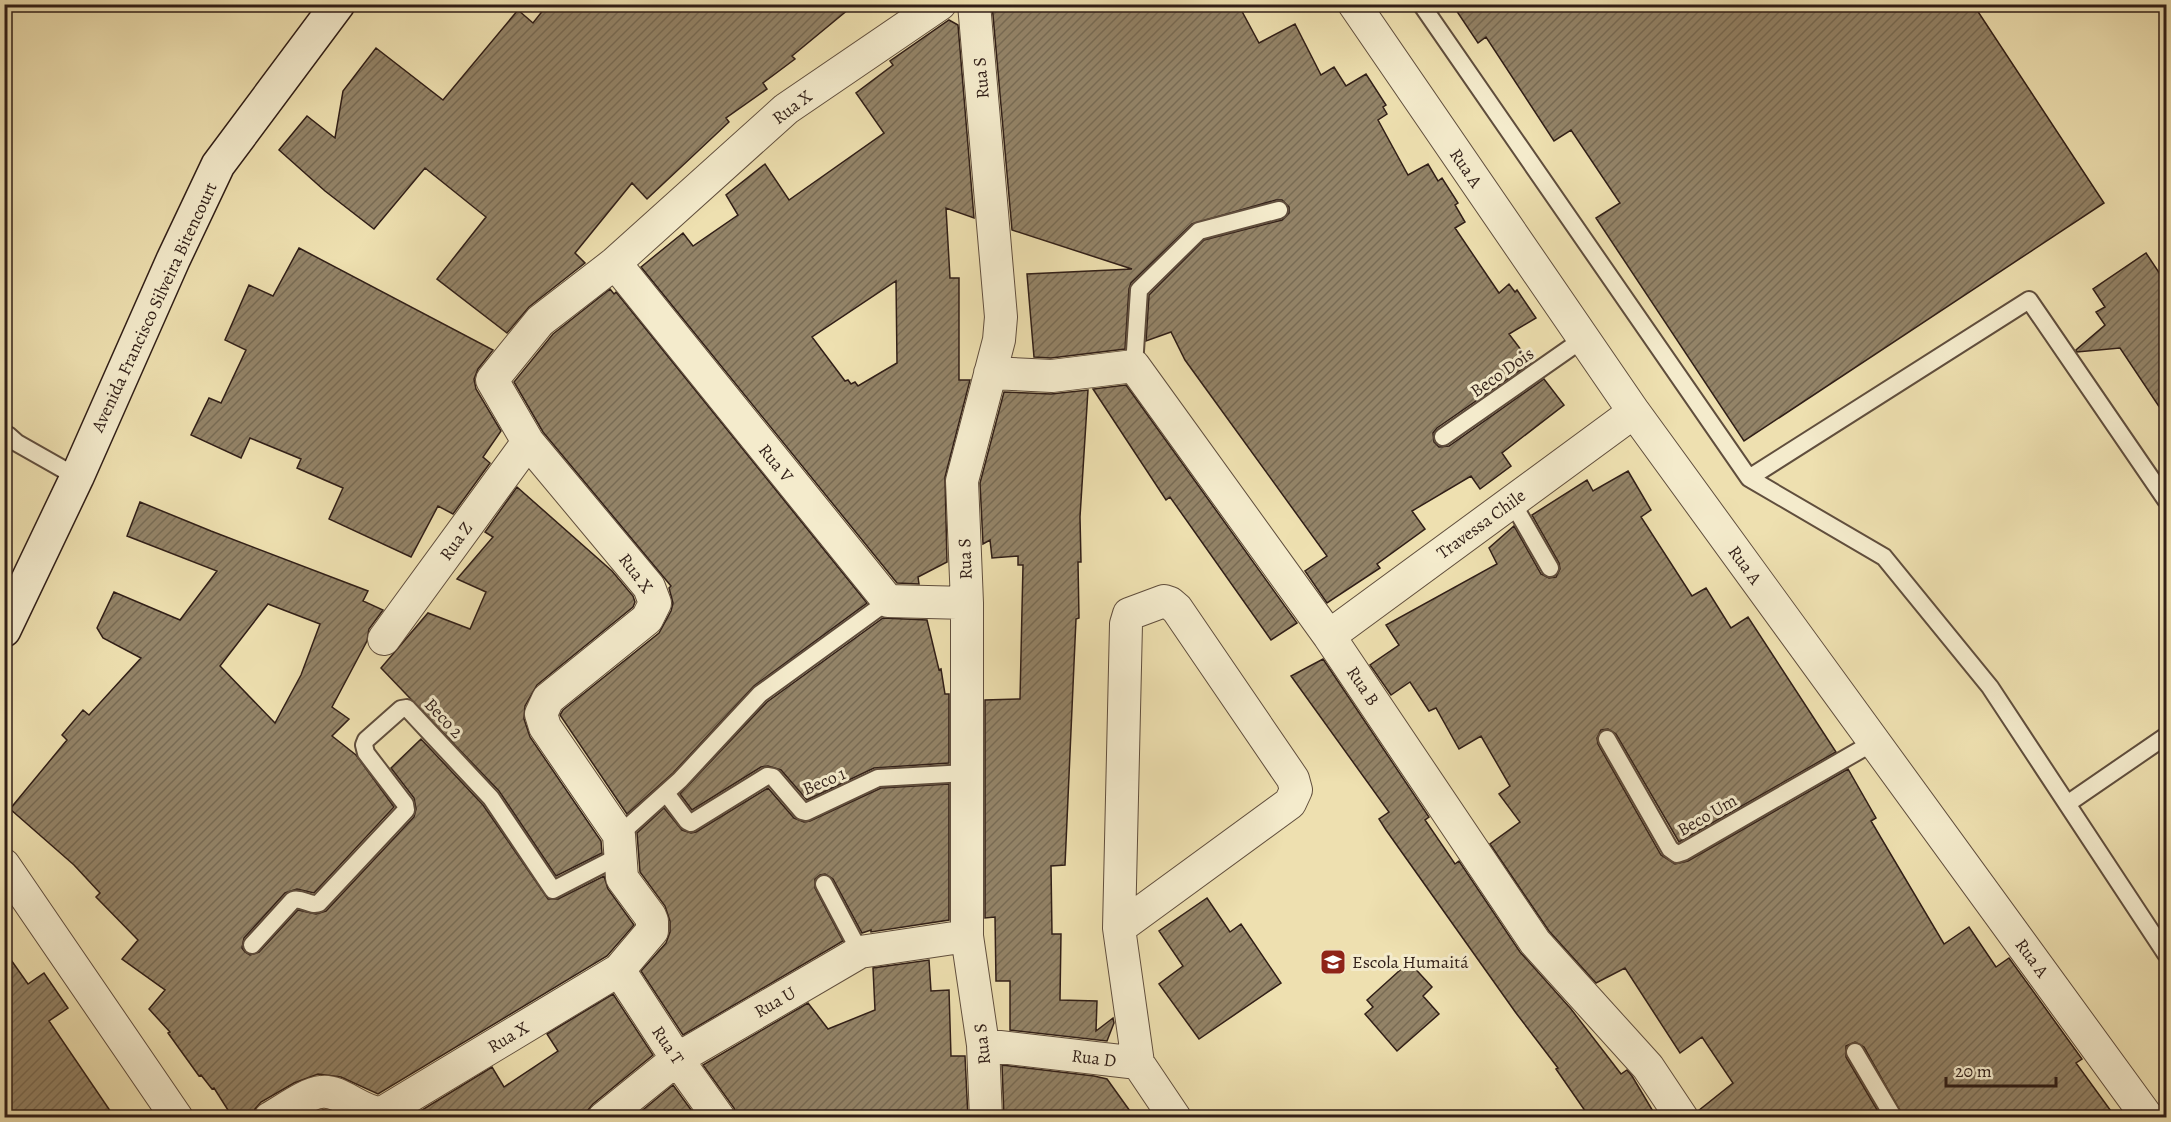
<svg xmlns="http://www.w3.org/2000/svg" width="2171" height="1122" viewBox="0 0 2171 1122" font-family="Alegreya,serif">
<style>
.building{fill:url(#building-hatch);stroke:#301e17;stroke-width:1.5;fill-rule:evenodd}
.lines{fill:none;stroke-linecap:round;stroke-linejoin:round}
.service-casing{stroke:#604e3d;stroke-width:20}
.minor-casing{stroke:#604e3d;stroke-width:34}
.secondary-casing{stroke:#301e17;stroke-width:36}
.service{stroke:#f4ebcc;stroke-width:16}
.minor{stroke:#f4ebcc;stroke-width:32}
.secondary{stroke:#f4ebcc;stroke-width:33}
.labels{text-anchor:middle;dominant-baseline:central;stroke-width:6;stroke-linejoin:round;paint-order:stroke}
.street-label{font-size:18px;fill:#301e17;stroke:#f4ebcc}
.poi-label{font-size:18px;fill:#301e17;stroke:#f4ebcc;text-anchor:start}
</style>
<defs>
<pattern id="building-hatch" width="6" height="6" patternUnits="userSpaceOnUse" patternTransform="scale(1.5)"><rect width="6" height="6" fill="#938367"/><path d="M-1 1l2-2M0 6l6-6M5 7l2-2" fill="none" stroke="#786b54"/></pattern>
</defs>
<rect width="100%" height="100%" fill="#eee0b0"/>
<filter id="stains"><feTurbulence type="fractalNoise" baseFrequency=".00333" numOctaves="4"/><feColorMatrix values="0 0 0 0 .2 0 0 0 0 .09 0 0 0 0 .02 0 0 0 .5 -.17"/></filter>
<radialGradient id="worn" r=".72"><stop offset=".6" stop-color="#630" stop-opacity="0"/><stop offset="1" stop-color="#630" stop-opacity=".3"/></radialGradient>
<path class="building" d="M 548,4 L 855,4 L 792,56 L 795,59 L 763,83 L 767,89 L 726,118 L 729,122 L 647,199 L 632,183 L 575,253 L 585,263 L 529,307 L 507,333 L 437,279 L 486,217 L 425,168 L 374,229 L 325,191 L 279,150 L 307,116 L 335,138 L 343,91 L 376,48 L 443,100 L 518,10 L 533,23 Z
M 992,4 L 1238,4 L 1259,43 L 1295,24 L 1321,75 L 1334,67 L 1346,86 L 1366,74 L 1386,105 L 1383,107 L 1387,114 L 1378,120 L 1408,175 L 1428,164 L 1438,181 L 1442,178 L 1458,203 L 1455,205 L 1465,222 L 1455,228 L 1499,293 L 1509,284 L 1515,292 L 1517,290 L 1536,318 L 1509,334 L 1531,363 L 1437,428 L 1433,433 L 1434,442 L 1439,447 L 1449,446 L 1544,379 L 1564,405 L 1502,453 L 1511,466 L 1480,489 L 1471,476 L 1412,511 L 1425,529 L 1377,564 L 1380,568 L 1327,603 L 1305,571 L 1327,556 L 1185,360 L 1171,332 L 1146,341 L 1149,295 L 1204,240 L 1282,220 L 1289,213 L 1289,207 L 1282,200 L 1276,200 L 1192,224 L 1131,283 L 1129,289 L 1125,349 L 1051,358 L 1034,357 L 1027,274 L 1132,269 L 1012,230 Z
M 1452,4 L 1973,4 L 2104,203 L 1744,441 L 1596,218 L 1620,203 L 1571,130 L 1554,141 L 1486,37 L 1478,43 Z
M 949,20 L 958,25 L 974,218 L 946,208 L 950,278 L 959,278 L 959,380 L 970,380 L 945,477 L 947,562 L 918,577 L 919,584 L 897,583 L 641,267 L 683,233 L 693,246 L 738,215 L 726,195 L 765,164 L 789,200 L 884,133 L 856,93 L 893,65 L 890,61 ZM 896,281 L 897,363 L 858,386 L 855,382 L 851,384 L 848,380 L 845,381 L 812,337 Z
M 299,248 L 493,350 L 478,369 L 474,379 L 476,389 L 501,431 L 483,457 L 490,463 L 453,514 L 438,506 L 411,557 L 329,519 L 343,488 L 297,468 L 301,459 L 250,438 L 241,458 L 191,435 L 209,398 L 221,403 L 246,350 L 225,340 L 249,285 L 273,296 Z
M 2146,253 L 2166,283 L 2166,417 L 2120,348 L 2077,352 L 2076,350 L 2105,325 L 2096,312 L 2105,307 L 2093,289 Z
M 610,289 L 614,294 L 616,292 L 867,603 L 754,686 L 673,773 L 627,814 L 560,715 L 563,710 L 659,633 L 671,611 L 673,603 L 669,588 L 671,586 L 543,432 L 514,382 L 553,334 Z
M 1126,385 L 1297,623 L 1271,640 L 1170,497 L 1166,500 L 1093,389 Z
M 1088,390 L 1080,517 L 1081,562 L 1078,562 L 1079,618 L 1076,619 L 1065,865 L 1051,866 L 1052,934 L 1061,934 L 1060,1000 L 1097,1001 L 1096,1031 L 1113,1018 L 1114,1023 L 1107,1041 L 1010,1030 L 1010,981 L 996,981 L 995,917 L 985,918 L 985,700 L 1020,699 L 1023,565 L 1018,565 L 1018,556 L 992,558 L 990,540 L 983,544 L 980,483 L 1004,392 L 1051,394 Z
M 1628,471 L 1651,510 L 1641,517 L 1692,596 L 1706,588 L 1731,628 L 1748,617 L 1836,752 L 1679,842 L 1616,734 L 1608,729 L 1601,730 L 1597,738 L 1598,744 L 1661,855 L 1675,864 L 1688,861 L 1848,769 L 1876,818 L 1871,821 L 1944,944 L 1969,927 L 1996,967 L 2009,958 L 2082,1059 L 2076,1063 L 2116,1118 L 1904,1118 L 1864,1047 L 1855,1042 L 1846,1046 L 1846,1057 L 1882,1118 L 1700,1118 L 1698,1111 L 1733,1083 L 1702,1037 L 1680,1053 L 1625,968 L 1596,983 L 1549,931 L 1490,844 L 1520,822 L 1499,794 L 1510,786 L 1481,736 L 1459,749 L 1436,708 L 1429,711 L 1410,682 L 1391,695 L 1370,665 L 1399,645 L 1386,625 L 1497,564 L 1489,548 L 1514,526 L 1541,574 L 1549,578 L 1556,577 L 1560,569 L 1559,563 L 1532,515 L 1587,480 L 1593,491 Z
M 517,487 L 612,571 L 633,596 L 635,602 L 633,607 L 537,685 L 525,706 L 524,719 L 530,737 L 601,841 L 602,853 L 556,876 L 499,791 L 381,668 L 428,613 L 470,629 L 486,592 L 457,579 L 493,537 L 485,532 Z
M 140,502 L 211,531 L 368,591 L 363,601 L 383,610 L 369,629 L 367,641 L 332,707 L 349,719 L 332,736 L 356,755 L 394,807 L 314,893 L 297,889 L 285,893 L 244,938 L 242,948 L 245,952 L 250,955 L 259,952 L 298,910 L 316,914 L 326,911 L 414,817 L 416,809 L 414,798 L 391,768 L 421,739 L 483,805 L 548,899 L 558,899 L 604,876 L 608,889 L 634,925 L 607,956 L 378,1094 L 341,1077 L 318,1074 L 294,1083 L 261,1102 L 255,1109 L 252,1118 L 233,1118 L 214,1088 L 212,1089 L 201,1075 L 199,1076 L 168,1033 L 170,1032 L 149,1009 L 165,990 L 122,959 L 138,940 L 96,897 L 100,893 L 74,865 L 10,809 L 67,740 L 62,735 L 83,710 L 89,715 L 141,658 L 103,638 L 97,628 L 114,592 L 180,620 L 217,571 L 127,536 ZM 268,604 L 320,624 L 301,675 L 275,723 L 220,666 Z
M 883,618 L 927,620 L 939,670 L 941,669 L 945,694 L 949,694 L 949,763 L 874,768 L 807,800 L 781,770 L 768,766 L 761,767 L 692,810 L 680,794 L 767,702 Z
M 1323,659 L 1429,817 L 1425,820 L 1455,864 L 1459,861 L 1520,952 L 1571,1009 L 1621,1074 L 1627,1070 L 1632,1076 L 1657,1118 L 1590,1118 L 1556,1069 L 1558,1068 L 1516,1013 L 1386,830 L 1379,819 L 1389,812 L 1291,676 Z
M 949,784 L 949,920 L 871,932 L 871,930 L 862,933 L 833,879 L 825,874 L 820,875 L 815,879 L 815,888 L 843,941 L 683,1035 L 641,971 L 666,943 L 670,932 L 670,921 L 665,906 L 640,872 L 637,833 L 664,808 L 682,830 L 691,833 L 696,832 L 768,788 L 794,818 L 804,822 L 810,821 L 881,788 Z
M 1207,898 L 1230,932 L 1241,924 L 1281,983 L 1199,1039 L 1159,984 L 1183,966 L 1159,931 Z
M 4,950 L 28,984 L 44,973 L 68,1008 L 49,1021 L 115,1118 L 4,1118 Z
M 929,960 L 931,991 L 949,990 L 951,1056 L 965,1056 L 968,1118 L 737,1118 L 734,1108 L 703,1065 L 808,1003 L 828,1029 L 875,1010 L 873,968 Z
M 1409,962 L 1432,987 L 1423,996 L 1439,1014 L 1397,1051 L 1365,1014 L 1373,1007 L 1367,1000 Z
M 613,994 L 653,1055 L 593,1104 L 587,1111 L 586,1118 L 409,1118 L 492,1067 L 504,1087 L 558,1051 L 547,1034 Z
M 1002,1065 L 1094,1076 L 1107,1079 L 1135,1118 L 1004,1118 Z
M 673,1085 L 697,1118 L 633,1118 Z
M 323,1110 L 330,1111 L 343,1118 L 306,1118 Z"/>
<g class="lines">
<g class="service-casing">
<path id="service" d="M 1421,4 L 1749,478 L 1884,557 L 1990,687 L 2166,954
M 1134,366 L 1139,290 L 1199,231 L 1279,210
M 8,435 L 17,443 L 77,477
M 1443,437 L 1583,339
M 1749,478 L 2029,300 L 2166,500
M 1512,502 L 1550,568
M 1607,739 L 1670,849 L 1677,854 L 1683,852 L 1874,742
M 666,793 L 687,821 L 691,823 L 767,776 L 773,777 L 802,811 L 806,812 L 878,778 L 966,773
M 2067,804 L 2166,736
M 619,835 L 680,780 L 760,694 L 888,601
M 824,884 L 860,952
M 252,945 L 293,900 C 302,897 311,907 319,903 L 406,810 L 405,804 L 366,753 L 364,745 L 366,740 L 401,709 L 407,708 L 491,798 L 553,890 L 619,856
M 1855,1052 L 1894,1118"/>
</g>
<g class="minor-casing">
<path id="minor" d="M 974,4 L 1001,317 L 999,340 L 962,481 L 967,603 L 967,936 L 983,1045 L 986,1118
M 1354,4 L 1634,412 L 2148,1118
M 615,263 L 888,601 L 967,603
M 990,373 L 1052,376 L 1134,366 L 1329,636 L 1535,942 L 1648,1067 L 1682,1118
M 1329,636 L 1634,412
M 384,639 L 528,442
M 4,865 L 177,1118
M 1119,928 L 1290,803 L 1296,790 L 1293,779 L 1177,609 L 1170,603 L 1164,601 L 1129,614 L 1126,624 L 1119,928 L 1138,1063 L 1175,1118
M 619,970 L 677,1059 L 719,1118
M 983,1045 L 1138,1063
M 270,1118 C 283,1111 307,1093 321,1092 C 341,1089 360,1113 382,1113 L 619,970 L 652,931 L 652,921 L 650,916 L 622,878 L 619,835 L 545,727 L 541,714 L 548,699 L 647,619 L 655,603 L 649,587 L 528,442 L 492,380 L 540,321 L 615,263 L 786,109 L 940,4
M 604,1118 L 677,1059 L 860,952 L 967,936"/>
</g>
<g class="secondary-casing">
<path id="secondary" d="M 4,630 L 77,477 L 173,260 L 218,165 L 338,4"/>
</g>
<use href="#service" class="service"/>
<use href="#minor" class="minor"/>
<use href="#secondary" class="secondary"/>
</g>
<defs>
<g id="school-square" transform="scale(1.35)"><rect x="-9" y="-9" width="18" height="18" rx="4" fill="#8f2418" stroke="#f4ebcc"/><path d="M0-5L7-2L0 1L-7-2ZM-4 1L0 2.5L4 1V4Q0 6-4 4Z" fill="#fff"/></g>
</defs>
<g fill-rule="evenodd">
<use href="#school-square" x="1333" y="962"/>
</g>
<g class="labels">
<g class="street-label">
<text transform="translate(981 78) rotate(-95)">Rua S</text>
<text transform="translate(792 107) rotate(-37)">Rua X</text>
<text transform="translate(1466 168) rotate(56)">Rua A</text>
<text transform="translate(154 307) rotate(-65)">Avenida Francisco Silveira Bitencourt</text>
<text transform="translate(1502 372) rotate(-35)">Beco Dois</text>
<text transform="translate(776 463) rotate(51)">Rua V</text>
<text transform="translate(1481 524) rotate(-36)">Travessa Chile</text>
<text transform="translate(456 541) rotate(-54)">Rua Z</text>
<text transform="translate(965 559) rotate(-92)">Rua S</text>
<text transform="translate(1745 565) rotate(54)">Rua A</text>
<text transform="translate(636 573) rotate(53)">Rua X</text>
<text transform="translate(1363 686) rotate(56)">Rua B</text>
<text transform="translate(444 718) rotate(47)">Beco 2</text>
<text transform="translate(824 781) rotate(-23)">Beco 1</text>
<text transform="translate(1707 815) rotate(-30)">Beco Um</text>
<text transform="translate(2032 958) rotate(54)">Rua A</text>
<text transform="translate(775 1002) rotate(-30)">Rua U</text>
<text transform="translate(508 1037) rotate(-31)">Rua X</text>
<text transform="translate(982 1044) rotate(-96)">Rua S</text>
<text transform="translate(668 1045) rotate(56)">Rua T</text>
<text transform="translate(1094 1058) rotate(7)">Rua D</text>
</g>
<g class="poi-label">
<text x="1352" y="962">Escola Humaitá</text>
</g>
</g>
<rect width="2171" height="1122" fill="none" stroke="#eee0b0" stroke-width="24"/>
<rect x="6" y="6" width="2159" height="1110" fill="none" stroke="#301e17" stroke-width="3"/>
<rect x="12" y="12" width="2147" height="1098" fill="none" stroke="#301e17" stroke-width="1.5"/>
<path d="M1946 1077v9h110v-9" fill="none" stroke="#301e17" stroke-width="3"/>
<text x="1955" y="1077" font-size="18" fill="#301e17" stroke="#f4ebcc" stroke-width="4.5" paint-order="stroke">20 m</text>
<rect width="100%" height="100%" filter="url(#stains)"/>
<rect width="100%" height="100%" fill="url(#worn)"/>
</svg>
